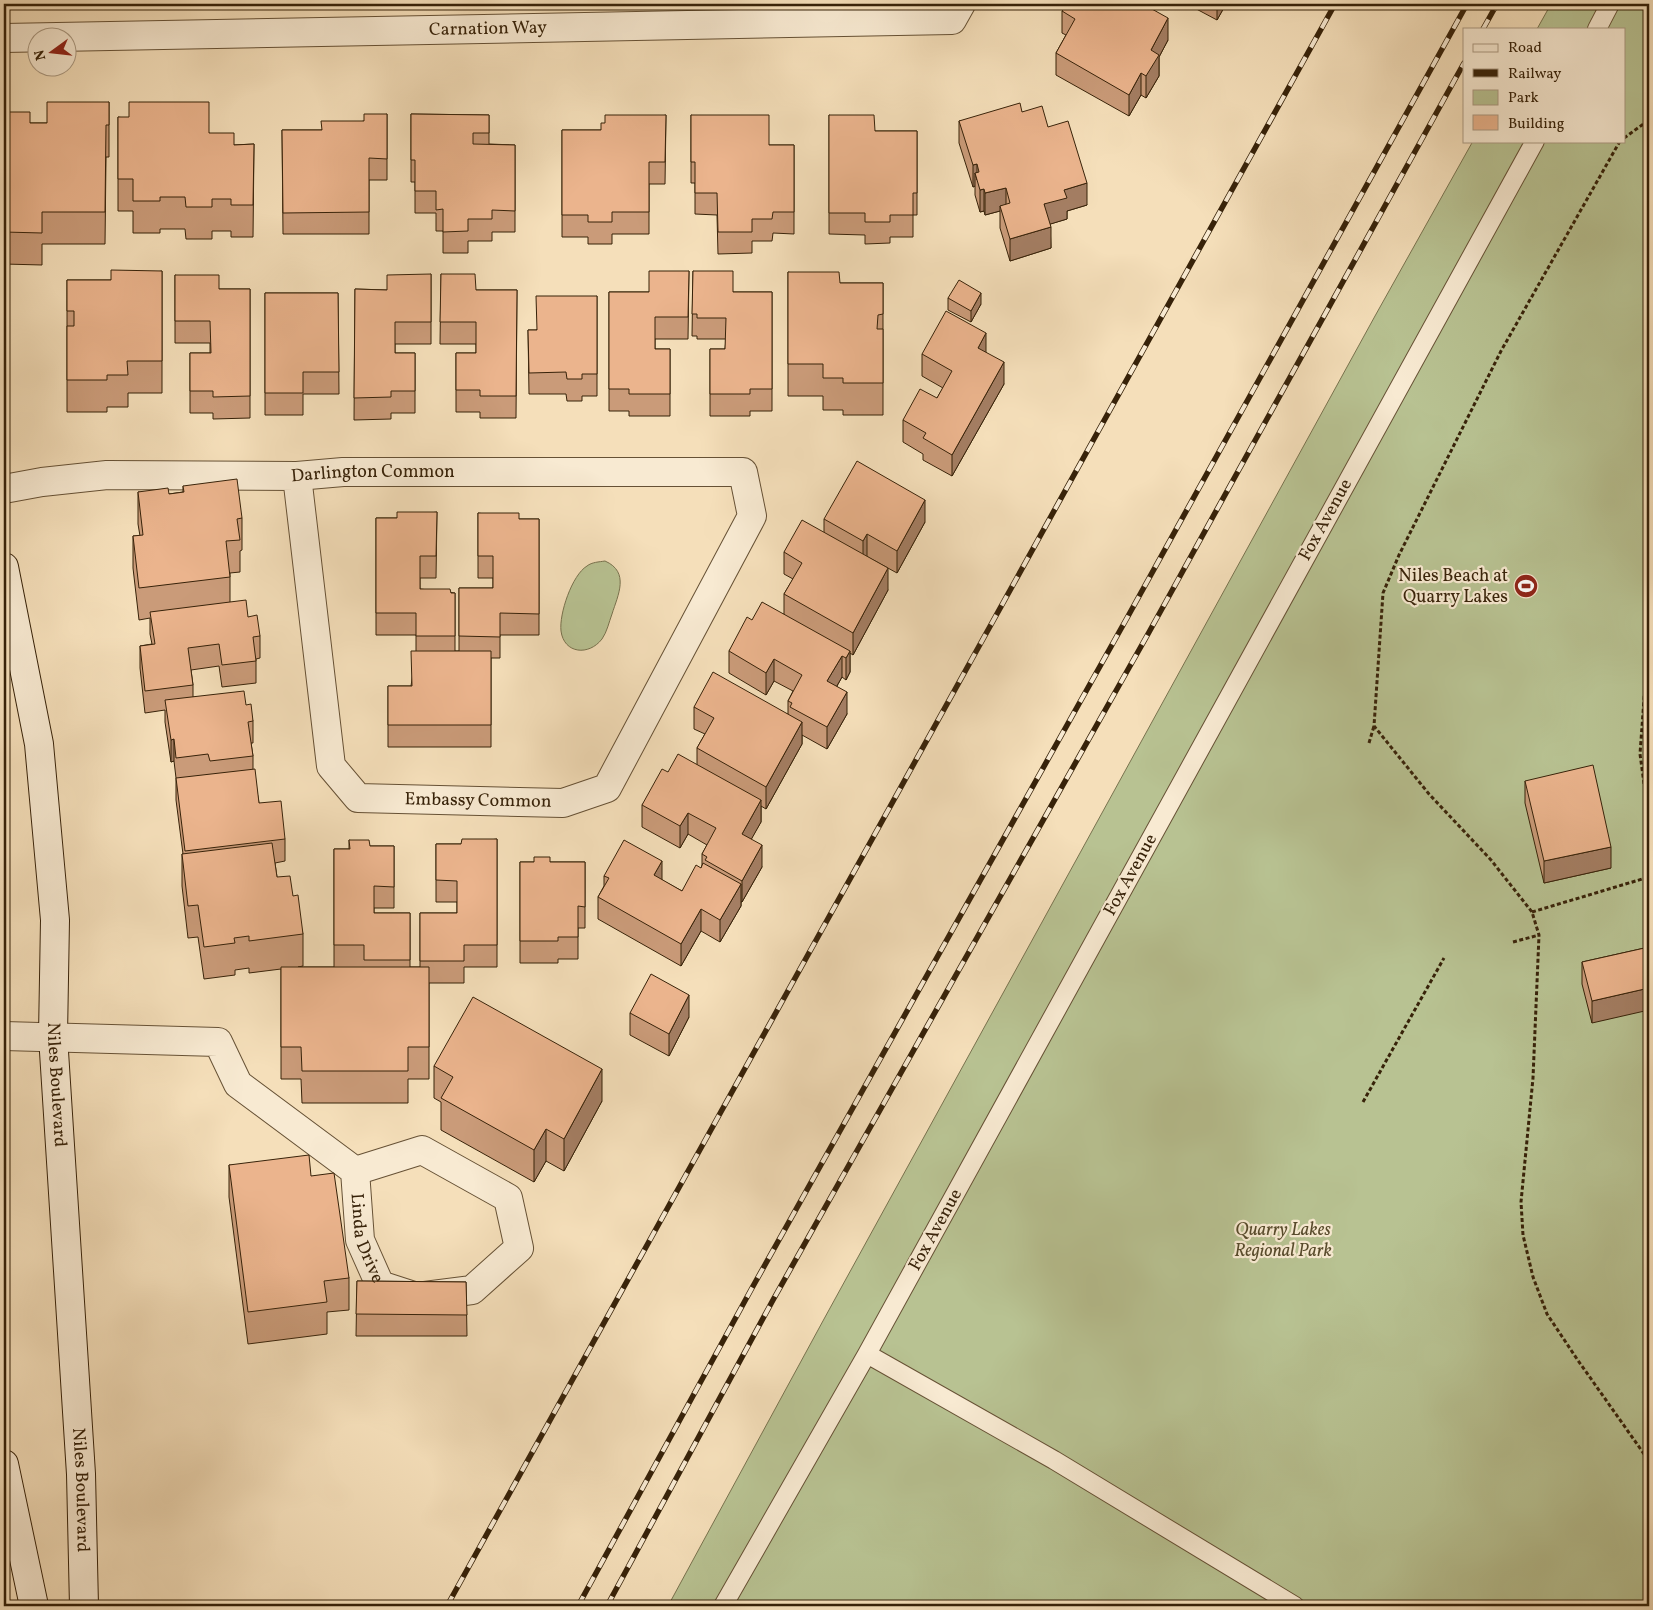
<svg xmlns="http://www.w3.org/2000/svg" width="1653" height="1610" viewBox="0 0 1653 1610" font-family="Vollkorn,serif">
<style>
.green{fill:#b8c292;stroke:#78724e}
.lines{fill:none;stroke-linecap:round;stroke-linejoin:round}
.lane-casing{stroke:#665135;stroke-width:20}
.street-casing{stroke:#665135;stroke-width:30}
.secondary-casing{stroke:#372209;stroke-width:30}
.path{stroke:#372209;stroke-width:3;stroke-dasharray:4 2.5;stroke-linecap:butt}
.lane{stroke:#f8ead2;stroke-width:18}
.street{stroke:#f8ead2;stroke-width:28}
.secondary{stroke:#f8ead2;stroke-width:28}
.rail-casing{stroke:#372209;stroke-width:5.5}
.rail{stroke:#f8ead2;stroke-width:4;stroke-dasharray:11;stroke-linecap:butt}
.wall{fill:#ca9b79;stroke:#372209}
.shaded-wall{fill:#a47e63;stroke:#372209}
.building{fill:#ebb48d;stroke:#372209}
.labels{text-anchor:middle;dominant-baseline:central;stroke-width:4.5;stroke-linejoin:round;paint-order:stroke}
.street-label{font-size:18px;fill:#372209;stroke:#f8ead2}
.poi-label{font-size:18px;fill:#372209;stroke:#f8ead2;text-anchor:end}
.park-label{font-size:18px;font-style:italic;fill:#574a2b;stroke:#f8ead2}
</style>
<rect width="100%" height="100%" fill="#f5dfba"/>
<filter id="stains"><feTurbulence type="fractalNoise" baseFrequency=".004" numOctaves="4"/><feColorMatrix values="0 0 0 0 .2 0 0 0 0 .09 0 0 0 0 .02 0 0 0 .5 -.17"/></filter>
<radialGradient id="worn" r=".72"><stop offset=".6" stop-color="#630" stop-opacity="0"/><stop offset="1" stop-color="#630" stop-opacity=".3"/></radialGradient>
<path class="green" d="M 1551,4 L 1649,4 L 1649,1606 L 668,1606 L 824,1319 L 1375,316 L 1473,141 L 1624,141 L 1624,29 L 1537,29 Z
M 605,561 C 630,572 618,595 612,614 C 609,622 607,632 602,639 C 589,656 564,654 561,631 C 559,614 572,575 587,566 C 592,562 599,562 605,561 Z"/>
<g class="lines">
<g class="lane-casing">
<path id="lane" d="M 1597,29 L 1610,4
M 867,1354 L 1054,1460 L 1295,1606
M 723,1606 L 867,1354 L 1535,141"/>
</g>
<g class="street-casing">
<g id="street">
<path id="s1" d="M 4,38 L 952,20 L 961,4"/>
<path id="s2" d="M 4,489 L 42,482 L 107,475 L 297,476 L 343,472 L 743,472 L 752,516 L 607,788 L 563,803 L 358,798 L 331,766 L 297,476"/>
<path id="s3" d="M 4,1036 L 218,1042 L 238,1084 L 355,1171 L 360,1240 L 380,1285 L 417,1297 L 472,1290 L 519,1248 L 508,1198 L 422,1150 L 355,1171"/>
</g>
</g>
<g class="secondary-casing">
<g id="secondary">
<path id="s4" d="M 4,567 L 39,744 L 55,920 L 53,1036 L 81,1474 L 84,1606"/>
<path d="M 4,1464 L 34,1606"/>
</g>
</g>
<path class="path" d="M 1624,138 L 1649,120
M 1620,141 L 1501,351 L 1399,555 L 1383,593 L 1374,726 L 1429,794 L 1491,860 L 1532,912 L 1539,935 L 1533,1078 L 1521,1202 L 1523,1235 L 1533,1277 L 1547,1314 L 1577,1359 L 1649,1461
M 1649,631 L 1640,754 L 1649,820
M 1369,743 L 1374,726
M 1532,912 L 1649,877
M 1513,942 L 1539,935
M 1363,1102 L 1444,958"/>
<use href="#lane" class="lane"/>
<use href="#street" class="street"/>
<use href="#secondary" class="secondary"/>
<g class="rail-casing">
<path id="rail" d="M 1483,29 L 1497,4
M 447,1606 L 1335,4
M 578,1606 L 752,1288 L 1127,618 L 1467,4
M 607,1606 L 773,1300 L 1148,634 L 1464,63"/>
</g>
<use href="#rail" class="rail"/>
</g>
<path class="wall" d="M 1187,4 L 1226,4 L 1217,20 Z
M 1062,11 L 1168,40 L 1159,57 L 1159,76 L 1146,98 L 1141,95 L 1129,116 L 1056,75 L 1056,53 L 1066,35 L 1062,33 Z
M 109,102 L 109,157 L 106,157 L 105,244 L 42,244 L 42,265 L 4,264 L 4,112 L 30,123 L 47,123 Z
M 1022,112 L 1048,127 L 1087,205 L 1067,211 L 1067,219 L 1050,224 L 1051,248 L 1010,261 L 1000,228 L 1000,211 L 985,215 L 984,211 L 980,212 L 975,195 L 975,186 L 973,187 L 959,143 L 959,121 Z
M 387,114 L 387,180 L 369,180 L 369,234 L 283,234 L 282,130 L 321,130 L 364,121 Z
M 411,114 L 489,115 L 489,144 L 515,145 L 515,232 L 492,232 L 492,241 L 468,241 L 468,253 L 443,253 L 443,231 L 436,231 L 436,213 L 415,213 L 415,182 L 411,182 Z
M 666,115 L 665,184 L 649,184 L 649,234 L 612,234 L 612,244 L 588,244 L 588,237 L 562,237 L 562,130 L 601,130 Z
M 691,115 L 769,145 L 794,145 L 794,234 L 773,233 L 772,241 L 752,241 L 752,253 L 718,254 L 717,215 L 695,214 L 695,183 L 691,183 Z
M 829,115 L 875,131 L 917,131 L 917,215 L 913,215 L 913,237 L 890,237 L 890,243 L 865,244 L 865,235 L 829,234 Z
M 118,117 L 209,133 L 234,145 L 254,144 L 253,237 L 231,237 L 231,231 L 212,231 L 212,239 L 186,239 L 185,229 L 160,229 L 160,233 L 133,233 L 133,211 L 118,211 Z
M 162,271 L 162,393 L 128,393 L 128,407 L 107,407 L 107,412 L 67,412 L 67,280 L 111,280 Z
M 689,271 L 688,339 L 655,339 L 655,349 L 670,349 L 670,416 L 629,416 L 629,411 L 609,411 L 609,292 L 649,292 Z
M 693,271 L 733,292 L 772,292 L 772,411 L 750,411 L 750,416 L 710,416 L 710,349 L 725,349 L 726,339 L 697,339 L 697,336 L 692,336 Z
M 788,272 L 840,283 L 883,283 L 883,415 L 843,415 L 843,410 L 823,410 L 823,396 L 788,396 Z
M 431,274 L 431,344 L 395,344 L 395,353 L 415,353 L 415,413 L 391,413 L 391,419 L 354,420 L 355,289 L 387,290 Z
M 441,274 L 476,290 L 517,290 L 516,418 L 480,418 L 480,412 L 456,412 L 456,353 L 476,353 L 476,344 L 440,344 Z
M 175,275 L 219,289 L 250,289 L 250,418 L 213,419 L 213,413 L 190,413 L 190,353 L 210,353 L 210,343 L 175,343 Z
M 265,293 L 338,293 L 339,394 L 303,394 L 303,415 L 265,415 Z
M 597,296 L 597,396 L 582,396 L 582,401 L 567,401 L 566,394 L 529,394 L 528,330 L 536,330 Z
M 948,298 L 981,304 L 971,322 L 948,310 Z
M 986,352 L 1004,384 L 952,476 L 923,460 L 923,454 L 903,442 L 903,420 L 937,398 L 943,388 L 922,376 L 922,354 Z
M 183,486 L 242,518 L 242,550 L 240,551 L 240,572 L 230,573 L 230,602 L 248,617 L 260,636 L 260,658 L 256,659 L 256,683 L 222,687 L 219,666 L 191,670 L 193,685 L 193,697 L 246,705 L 253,721 L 253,743 L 251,743 L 253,756 L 253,769 L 259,803 L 285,839 L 285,861 L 275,863 L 277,877 L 293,896 L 303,934 L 303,966 L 298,967 L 334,967 L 334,849 L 349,849 L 349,840 L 370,846 L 394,846 L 394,908 L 374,908 L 374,913 L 410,913 L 410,967 L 420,967 L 420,913 L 457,913 L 457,902 L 436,902 L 436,844 L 461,844 L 497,839 L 497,967 L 464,967 L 464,983 L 429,983 L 429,1079 L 408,1079 L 408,1103 L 302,1103 L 301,1079 L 281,1079 L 281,969 L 249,973 L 249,968 L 235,970 L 235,975 L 204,979 L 198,937 L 188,938 L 182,886 L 182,854 L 183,854 L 176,800 L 176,778 L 174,761 L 171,762 L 165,722 L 165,710 L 145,713 L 140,668 L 140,646 L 152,644 L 150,634 L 150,618 L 139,620 L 133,568 L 133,536 L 140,536 L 138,524 L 138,492 L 169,494 L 183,492 Z
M 437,512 L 436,578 L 420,578 L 420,589 L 455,593 L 455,651 L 459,651 L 459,588 L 493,588 L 493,578 L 478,578 L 478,513 L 519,519 L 539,519 L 539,635 L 500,635 L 500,658 L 491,658 L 491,747 L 388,747 L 388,686 L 411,686 L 416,651 L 416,635 L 376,635 L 376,518 L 397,518 Z
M 824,519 L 925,522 L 897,573 L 866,556 L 888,590 L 853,655 L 850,653 L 850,672 L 846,680 L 842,677 L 837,686 L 847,714 L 827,749 L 802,735 L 802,744 L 766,809 L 761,806 L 761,822 L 751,839 L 762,867 L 742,902 L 741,902 L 741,906 L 720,942 L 701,931 L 681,966 L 598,919 L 598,897 L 604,886 L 604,876 L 662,880 L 682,891 L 701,868 L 702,865 L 702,854 L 707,845 L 688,834 L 680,848 L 642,827 L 642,805 L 668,772 L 697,765 L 697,748 L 705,734 L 694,729 L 694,707 L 788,714 L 788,701 L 793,691 L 774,681 L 766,695 L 729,673 L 729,651 L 752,620 L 784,614 L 784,594 L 793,579 L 784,574 L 784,552 L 824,533 Z
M 1525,781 L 1611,868 L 1544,883 L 1525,803 Z
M 520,862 L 585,862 L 585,928 L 578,928 L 578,959 L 558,959 L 558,963 L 520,963 Z
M 1649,947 L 1592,1023 L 1582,984 L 1582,962 Z
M 630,1013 L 689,1017 L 669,1056 L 630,1035 Z
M 434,1066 L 602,1101 L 564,1171 L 546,1161 L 534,1182 L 441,1130 L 441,1102 L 434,1098 Z
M 229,1165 L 311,1176 L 349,1278 L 349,1310 L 327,1312 L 327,1334 L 248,1344 L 229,1197 Z
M 357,1281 L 466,1282 L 467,1336 L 356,1336 Z"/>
<path class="shaded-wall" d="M 1217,4 L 1226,4 L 1217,20 Z
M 1168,18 L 1168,40 L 1159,57 L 1159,76 L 1146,98 L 1146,76 L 1151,50 Z
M 1141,73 L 1141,95 L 1129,116 L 1129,95 Z
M 977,164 L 977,180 L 975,173 L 975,186 L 973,187 L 973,165 Z
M 1087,183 L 1087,205 L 1067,211 L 1067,219 L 1044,226 L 1044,204 L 1064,190 Z
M 1006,188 L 1006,210 L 1000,206 L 1000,211 L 985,215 L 985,193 Z
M 984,189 L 984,211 L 980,212 L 980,190 Z
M 1051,227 L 1051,248 L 1010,261 L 1010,239 Z
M 981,293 L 981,304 L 971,322 L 971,311 Z
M 986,333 L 986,355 L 978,348 Z
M 1004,362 L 1004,384 L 952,476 L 952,455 Z
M 925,500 L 925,522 L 897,573 L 897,551 Z
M 867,534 L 867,556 L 863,562 L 863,541 Z
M 888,568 L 888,590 L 853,655 L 853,633 Z
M 850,651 L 850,672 L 846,680 L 846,658 Z
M 842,656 L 842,677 L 827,703 L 827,681 Z
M 774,659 L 774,681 L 766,695 L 766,673 Z
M 847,692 L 847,714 L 827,749 L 827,727 Z
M 802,722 L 802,744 L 766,809 L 766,787 Z
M 174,739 L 174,761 L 171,762 L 171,740 Z
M 761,800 L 761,822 L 742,856 L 742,834 Z
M 688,813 L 688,834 L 680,848 L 680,826 Z
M 762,845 L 762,867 L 742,902 L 742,881 Z
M 1611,847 L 1611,868 L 1544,883 L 1544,861 Z
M 662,861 L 662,883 L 654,875 Z
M 741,884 L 741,906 L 720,942 L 720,920 Z
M 701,909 L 701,931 L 681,966 L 681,944 Z
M 1649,988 L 1649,1010 L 1592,1023 L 1592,1001 Z
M 689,995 L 689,1017 L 669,1056 L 669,1034 Z
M 602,1069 L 602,1101 L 564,1171 L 564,1139 Z
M 546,1129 L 546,1161 L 534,1182 L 534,1150 Z"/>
<path class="building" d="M 1067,4 L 1143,4 L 1168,18 L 1151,50 L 1159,55 L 1146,76 L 1141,73 L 1129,95 L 1056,53 L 1075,19 L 1062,11 Z
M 47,102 L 109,102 L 109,125 L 106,125 L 105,212 L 42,212 L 42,233 L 4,232 L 4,112 L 30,112 L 30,123 L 47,123 Z
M 129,102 L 209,102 L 209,133 L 234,133 L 234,145 L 254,144 L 253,205 L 231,205 L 231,199 L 212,199 L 212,207 L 186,207 L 185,197 L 160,197 L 160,201 L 133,201 L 133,179 L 118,179 L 118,117 L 129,117 Z
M 1020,103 L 1022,112 L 1042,106 L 1048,127 L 1068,121 L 1087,183 L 1064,190 L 1067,198 L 1044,204 L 1051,227 L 1010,239 L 1000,206 L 1010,203 L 1006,188 L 985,193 L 984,189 L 980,190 L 975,173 L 979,172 L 977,164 L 973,165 L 959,121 Z
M 364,114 L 387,114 L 387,159 L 369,158 L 369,212 L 283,213 L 282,130 L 322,130 L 321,121 L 364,121 Z
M 411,114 L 489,115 L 489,133 L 473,133 L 473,144 L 515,145 L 515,211 L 492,210 L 492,219 L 468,219 L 468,231 L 443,232 L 443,209 L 436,210 L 436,191 L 415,191 L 415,160 L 411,160 Z
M 605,115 L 666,115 L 665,162 L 649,162 L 649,212 L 612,212 L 612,222 L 588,222 L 588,215 L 562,215 L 562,130 L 601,130 L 601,123 L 605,123 Z
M 691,115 L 769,115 L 769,145 L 794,145 L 794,212 L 773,212 L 772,219 L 752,219 L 752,232 L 718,232 L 717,193 L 695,193 L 695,162 L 691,162 Z
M 829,115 L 874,115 L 875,131 L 917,131 L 917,193 L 913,193 L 913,215 L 890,215 L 890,222 L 865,222 L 865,213 L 829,213 Z
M 111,270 L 162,271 L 162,361 L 127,361 L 128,375 L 107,375 L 107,380 L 67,380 L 67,326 L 74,326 L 74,311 L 67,311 L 67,280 L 111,280 Z
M 649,271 L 689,271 L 688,317 L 655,317 L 655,349 L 670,349 L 670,394 L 629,394 L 629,389 L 609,389 L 609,292 L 649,292 Z
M 693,271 L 733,271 L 733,292 L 772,292 L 772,389 L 750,389 L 750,394 L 710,394 L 710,349 L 725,349 L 726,318 L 697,318 L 697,314 L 692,314 Z
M 788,272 L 839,272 L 840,283 L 883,283 L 883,314 L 878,315 L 877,329 L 883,329 L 883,383 L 843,383 L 843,378 L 823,378 L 823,364 L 788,364 Z
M 431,274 L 431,322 L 395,322 L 395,353 L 415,353 L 415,391 L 391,391 L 391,397 L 354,398 L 355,289 L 387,290 L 387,275 Z
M 441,274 L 475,274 L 476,290 L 517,290 L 516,396 L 480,396 L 480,390 L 456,390 L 456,353 L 476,353 L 476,322 L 440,322 Z
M 175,275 L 219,275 L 219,289 L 250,289 L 250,396 L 213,397 L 213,391 L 190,391 L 190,353 L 211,353 L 210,321 L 175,321 Z
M 959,280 L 981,293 L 971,311 L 948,298 Z
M 265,293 L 338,293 L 339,372 L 303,372 L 303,393 L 265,393 Z
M 536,296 L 597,296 L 597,374 L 582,374 L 582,379 L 567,379 L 566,372 L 529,373 L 528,330 L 537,330 Z
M 946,311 L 986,333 L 978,348 L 1004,362 L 952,455 L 923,438 L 926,433 L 903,420 L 920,389 L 937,398 L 952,371 L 922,354 Z
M 857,461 L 925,500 L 897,551 L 867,534 L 863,541 L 824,519 Z
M 237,479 L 242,518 L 237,519 L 240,540 L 226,541 L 230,577 L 139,588 L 133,536 L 143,535 L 138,492 L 168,488 L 169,494 L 184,492 L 183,486 Z
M 397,512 L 437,512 L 436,556 L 420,556 L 420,589 L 450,589 L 451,593 L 455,593 L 455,636 L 416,636 L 416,613 L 376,613 L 376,518 L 397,518 Z
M 478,513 L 519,513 L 519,519 L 539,519 L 539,614 L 500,613 L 500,637 L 459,636 L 459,588 L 493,588 L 493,556 L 478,556 Z
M 802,520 L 888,568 L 853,633 L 784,594 L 802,563 L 784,552 Z
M 246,600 L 248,617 L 257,615 L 260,636 L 253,637 L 256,661 L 222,665 L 219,644 L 188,648 L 193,685 L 145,691 L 140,646 L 155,644 L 150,612 Z
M 762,602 L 850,651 L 846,658 L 842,656 L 827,681 L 847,692 L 827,727 L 790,707 L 792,703 L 788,701 L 802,675 L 774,659 L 766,673 L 729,651 L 747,617 L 752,620 Z
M 411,651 L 491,651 L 491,725 L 388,725 L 388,686 L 412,686 Z
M 713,672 L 802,722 L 766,787 L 697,748 L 714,718 L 694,707 Z
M 244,691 L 246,705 L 251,704 L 253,721 L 248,722 L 253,756 L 210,761 L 208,754 L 176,758 L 174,739 L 171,740 L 165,700 Z
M 678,754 L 761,800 L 742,834 L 762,845 L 742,881 L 705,860 L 707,857 L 702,854 L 716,828 L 688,813 L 680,826 L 642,805 L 662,769 L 668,772 Z
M 1593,765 L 1611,847 L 1544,861 L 1525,781 Z
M 255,769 L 259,803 L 281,801 L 285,839 L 185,851 L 176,778 Z
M 462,839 L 497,839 L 497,945 L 464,945 L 464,961 L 420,961 L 420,913 L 457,913 L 457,881 L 436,880 L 436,844 L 461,844 Z
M 349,840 L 369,840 L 370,846 L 394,846 L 394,887 L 374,886 L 374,913 L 410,913 L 410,960 L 364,960 L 364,945 L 334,945 L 334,849 L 350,849 Z
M 624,840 L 662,861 L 654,875 L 682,891 L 696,865 L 701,868 L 703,863 L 741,884 L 720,920 L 701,909 L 681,944 L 598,897 L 609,878 L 604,876 Z
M 272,843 L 277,877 L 290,876 L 293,896 L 298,895 L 303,934 L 249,941 L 249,936 L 234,938 L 235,943 L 204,947 L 198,905 L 188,906 L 182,854 Z
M 534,857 L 550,857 L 550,862 L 585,862 L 585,907 L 578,906 L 578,937 L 558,937 L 558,941 L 520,941 L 520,862 L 534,862 Z
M 1649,947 L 1649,988 L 1592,1001 L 1582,962 Z
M 281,967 L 429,967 L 429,1047 L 408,1047 L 408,1071 L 302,1071 L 301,1047 L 281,1047 Z
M 651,974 L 689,995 L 669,1034 L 630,1013 Z
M 473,997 L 602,1069 L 564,1139 L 546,1129 L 534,1150 L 441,1098 L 453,1077 L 434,1066 Z
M 309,1155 L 311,1176 L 334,1173 L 349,1278 L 324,1281 L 327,1302 L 248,1312 L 229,1165 Z
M 357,1281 L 466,1282 L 467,1315 L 356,1314 Z"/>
<defs>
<g id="stadium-disc" transform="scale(1.25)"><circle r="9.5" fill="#8f2418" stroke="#f8ead2"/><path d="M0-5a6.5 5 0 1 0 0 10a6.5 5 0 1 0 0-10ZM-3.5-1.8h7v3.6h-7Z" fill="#fff"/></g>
</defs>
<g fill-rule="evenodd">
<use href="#stadium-disc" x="1526" y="586"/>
</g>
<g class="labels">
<g class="street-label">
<text stroke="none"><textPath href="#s1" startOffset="484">Carnation Way</textPath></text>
<text stroke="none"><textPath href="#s2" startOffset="370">Darlington Common</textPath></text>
<text transform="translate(1326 520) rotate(-61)">Fox Avenue</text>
<text transform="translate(478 801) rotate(1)">Embassy Common</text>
<text transform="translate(1131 875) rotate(-61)">Fox Avenue</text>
<text stroke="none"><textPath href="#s4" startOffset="522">Niles Boulevard</textPath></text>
<text transform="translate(936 1230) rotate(-61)">Fox Avenue</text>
<text stroke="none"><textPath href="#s3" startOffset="475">Linda Drive</textPath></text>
<text stroke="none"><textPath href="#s4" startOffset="928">Niles Boulevard</textPath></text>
</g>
<g class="poi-label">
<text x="1508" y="576">Niles Beach at<tspan x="1508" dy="21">Quarry Lakes</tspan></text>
</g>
<g class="park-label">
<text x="1283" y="1230">Quarry Lakes<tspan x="1283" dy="21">Regional Park</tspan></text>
</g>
</g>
<rect width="1653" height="1610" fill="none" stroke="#f5dfba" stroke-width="20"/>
<rect x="5" y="5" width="1643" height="1600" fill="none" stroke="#372209" stroke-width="2.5"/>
<rect x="10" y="10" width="1633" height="1590" fill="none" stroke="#372209"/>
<rect x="1463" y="28" width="162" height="115" fill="#f8ead2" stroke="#ab9a82"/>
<rect x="1473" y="44" width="25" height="8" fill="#f8ead2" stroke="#ab9a82"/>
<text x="1508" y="52" font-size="15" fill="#372209">Road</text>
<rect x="1473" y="69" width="25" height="8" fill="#372209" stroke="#ab9a82"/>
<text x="1508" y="78" font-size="15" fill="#372209">Railway</text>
<rect x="1473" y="90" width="25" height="15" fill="#b8c292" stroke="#ab9a82"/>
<text x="1508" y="102" font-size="15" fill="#372209">Park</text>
<rect x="1473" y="115" width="25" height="15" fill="#ebb48d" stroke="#ab9a82"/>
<text x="1508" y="128" font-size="15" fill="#372209">Building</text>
<g transform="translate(52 52) rotate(255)"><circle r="24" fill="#f8ead2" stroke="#ab9a82"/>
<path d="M0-4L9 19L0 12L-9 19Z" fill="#8f2418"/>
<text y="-8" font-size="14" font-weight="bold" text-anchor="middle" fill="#372209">N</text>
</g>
<rect width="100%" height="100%" filter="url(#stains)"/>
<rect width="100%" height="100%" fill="url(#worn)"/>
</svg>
